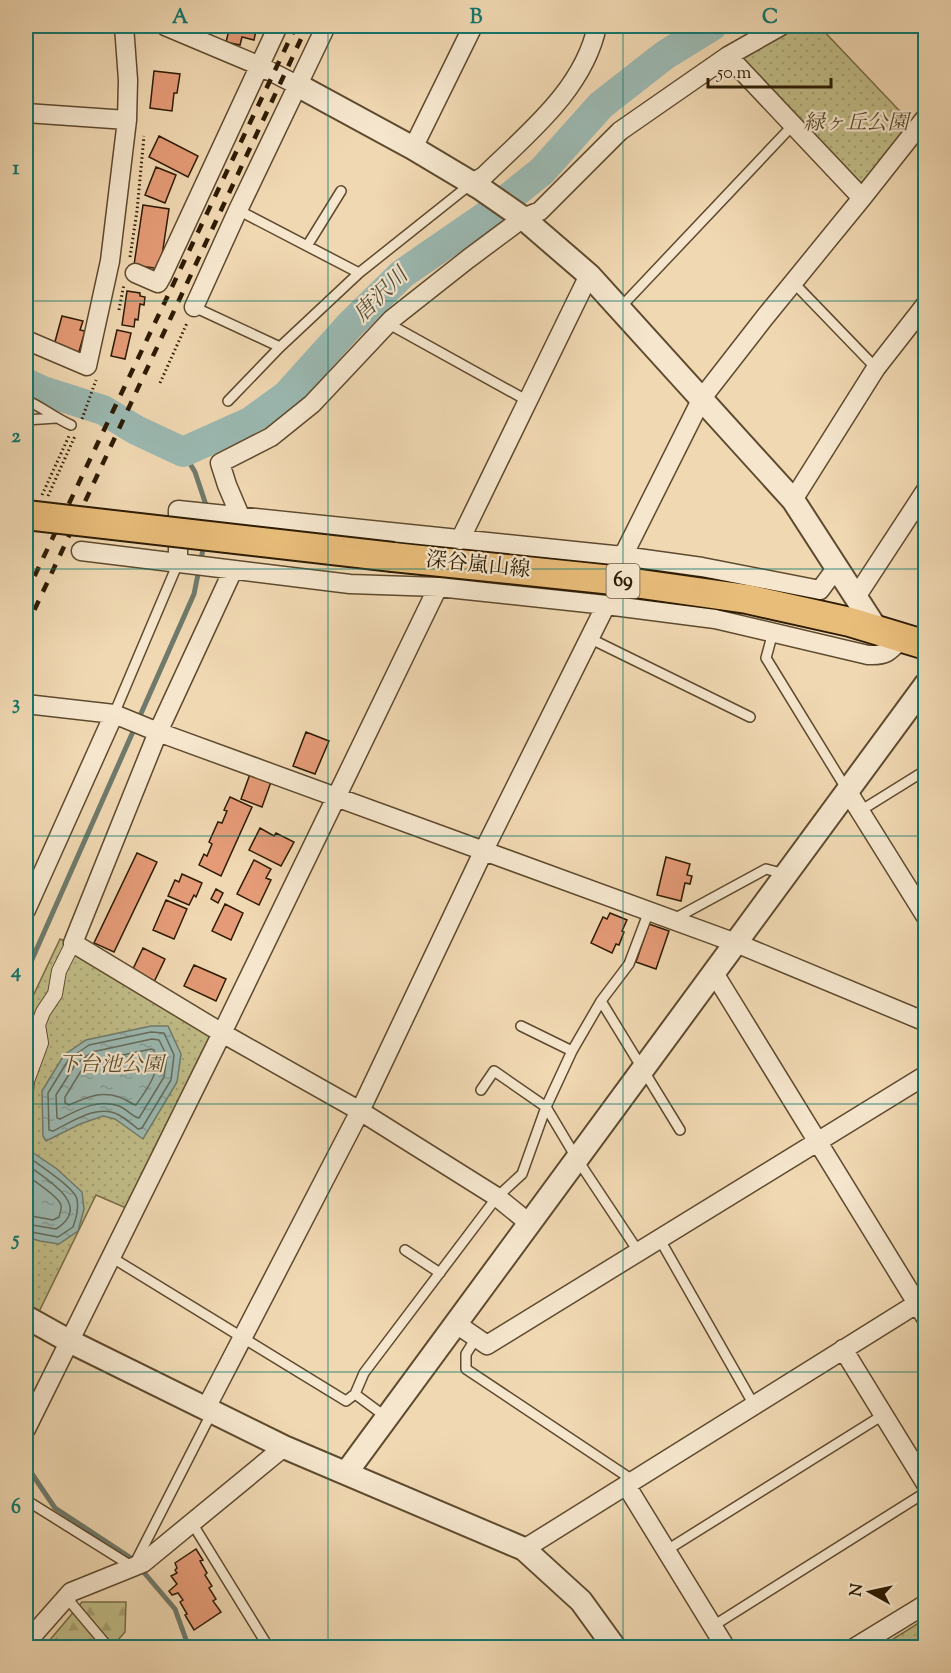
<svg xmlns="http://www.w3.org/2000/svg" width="951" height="1673" viewBox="0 0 951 1673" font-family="'Sorts Mill Goudy','Noto Serif JP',serif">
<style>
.forest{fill:url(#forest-firs);stroke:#766c44;stroke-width:1.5}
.park{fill:url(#park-dots);stroke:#766c44;stroke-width:1.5}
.water{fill:url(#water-ripples);stroke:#6f7a6c;stroke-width:1.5}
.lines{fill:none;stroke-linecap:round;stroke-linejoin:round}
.shore{stroke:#646a5a;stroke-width:1.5}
.stream{stroke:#6f7a6c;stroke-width:5}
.river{stroke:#9bb9b2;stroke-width:30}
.building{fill:#e59b77;stroke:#2d1b02;stroke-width:1.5}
.service-casing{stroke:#5e4a2e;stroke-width:12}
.pedestrian-casing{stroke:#5e4a2e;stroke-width:16}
.minor-casing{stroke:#5e4a2e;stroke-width:21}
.tertiary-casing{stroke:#5e4a2e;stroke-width:26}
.primary-casing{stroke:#2d1b02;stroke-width:32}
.path{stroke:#2d1b02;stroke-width:3;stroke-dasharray:1.5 3;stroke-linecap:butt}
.service{stroke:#f5e6cd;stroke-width:9}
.pedestrian{stroke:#f5e6cd;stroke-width:14}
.minor{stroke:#f5e6cd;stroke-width:18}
.tertiary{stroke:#f5e6cd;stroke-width:22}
.primary{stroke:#e8bc79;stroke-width:28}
.rail{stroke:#2d1b02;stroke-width:4.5;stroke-dasharray:10 10;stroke-linecap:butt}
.primary-bridge-casing{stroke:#2d1b02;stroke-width:32;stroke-linecap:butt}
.primary-bridge{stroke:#e8bc79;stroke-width:28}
.grid{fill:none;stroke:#0f766e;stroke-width:1.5;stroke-opacity:0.55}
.labels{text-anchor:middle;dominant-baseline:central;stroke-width:4.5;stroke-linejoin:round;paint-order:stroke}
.shield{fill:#f5e6cd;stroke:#69583f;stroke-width:1.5}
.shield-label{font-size:20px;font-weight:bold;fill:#2d1b02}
.park-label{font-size:21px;font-style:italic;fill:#594b2a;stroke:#f5e6cd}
.street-label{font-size:21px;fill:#2d1b02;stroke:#f5e6cd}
.water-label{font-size:22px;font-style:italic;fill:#4e4a37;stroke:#f5e6cd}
.neatline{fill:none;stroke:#0f766e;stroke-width:2}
.grid-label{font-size:20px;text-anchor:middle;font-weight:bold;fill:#0f766e}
</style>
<defs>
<pattern id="forest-firs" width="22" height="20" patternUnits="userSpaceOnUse" patternTransform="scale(1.5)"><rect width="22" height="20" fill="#c0bc87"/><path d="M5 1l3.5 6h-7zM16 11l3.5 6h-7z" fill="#a5a173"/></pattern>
<pattern id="park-dots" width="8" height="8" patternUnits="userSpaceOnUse" patternTransform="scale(1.5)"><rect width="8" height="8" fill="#c0bc87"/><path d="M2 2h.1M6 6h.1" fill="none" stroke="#a5a173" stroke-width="1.8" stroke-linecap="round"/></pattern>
<pattern id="water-ripples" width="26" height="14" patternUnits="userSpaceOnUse" patternTransform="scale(1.5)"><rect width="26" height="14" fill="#9bb9b2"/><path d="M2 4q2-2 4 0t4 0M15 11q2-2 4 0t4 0" fill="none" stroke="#869e97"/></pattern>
</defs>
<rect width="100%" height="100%" fill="#f0d8b2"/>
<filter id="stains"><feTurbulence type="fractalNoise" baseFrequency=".00333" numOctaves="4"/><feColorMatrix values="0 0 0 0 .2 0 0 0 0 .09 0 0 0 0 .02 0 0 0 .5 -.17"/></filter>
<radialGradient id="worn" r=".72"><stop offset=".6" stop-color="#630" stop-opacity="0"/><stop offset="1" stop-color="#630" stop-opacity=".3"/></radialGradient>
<path class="forest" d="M 82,1602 L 126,1602 L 125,1632 L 112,1647 L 43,1648 Z"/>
<path class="park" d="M 794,26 L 819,26 L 912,124 L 861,188 L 738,59 Z
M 60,939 L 80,947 L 222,1033 L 133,1211 L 96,1195 L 34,1322 L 26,1317 L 26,1011 Z
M 925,1619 L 925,1647 L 887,1647 L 885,1644 Z"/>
<path class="water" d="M 151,1026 L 168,1026 L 181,1054 L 177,1082 L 143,1139 L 115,1119 L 103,1116 L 80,1124 L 46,1141 L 43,1136 L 42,1091 L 64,1055 L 86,1040 Z
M 26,1148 L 57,1169 L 82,1192 L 84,1209 L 78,1231 L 59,1244 L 40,1241 L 26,1237 Z"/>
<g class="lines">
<path class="shore" d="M 151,1032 L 164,1033 L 174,1055 L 171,1080 L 142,1128 L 138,1129 C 132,1124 126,1119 119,1115 C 98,1103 72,1122 53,1131 L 49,1130 L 48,1093 L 69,1059 L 89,1045 Z
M 152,1039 L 159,1040 L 167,1056 L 164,1077 L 139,1118 C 132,1117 127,1109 119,1106 C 98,1098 78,1110 60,1119 L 57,1118 L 56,1095 L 75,1065 L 92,1052 Z
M 151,1049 L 154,1050 C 163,1069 147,1089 136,1105 C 131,1104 126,1099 119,1097 C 100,1091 87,1097 69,1105 L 65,1103 L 65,1097 L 81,1071 L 95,1061 Z
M 26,1155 C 36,1163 74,1187 77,1199 C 79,1209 76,1218 73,1227 L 58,1237 L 26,1231
M 26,1164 C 46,1179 94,1205 56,1229 L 26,1224
M 26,1175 C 34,1181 55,1194 60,1203 C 63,1207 60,1212 59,1217 L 53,1220 L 26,1215"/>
<path class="stream" d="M 183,452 L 195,472 L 207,508
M 26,973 L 194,594 L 204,544
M 26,1465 L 55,1508 L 131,1558
M 141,1569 L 175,1609 L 189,1648"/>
<path class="river" d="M 26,383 L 43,391 L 103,410 L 136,430 L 183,452 L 250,422 L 287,395 L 349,326 L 402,274 L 486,216 L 542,171 L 601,105 L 665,55 L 712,26"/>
</g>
<path class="building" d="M 230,26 L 257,26 L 254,40 L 242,37 L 240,45 L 226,42 Z
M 154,71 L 180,74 L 177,93 L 174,93 L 172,111 L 150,108 Z
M 159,136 L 198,156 L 188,177 L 149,157 Z
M 156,167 L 176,175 L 165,203 L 145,195 Z
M 143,205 L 169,209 L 160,269 L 134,265 Z
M 127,291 L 140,293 L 140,296 L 145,297 L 144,305 L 140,304 L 138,320 L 135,319 L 134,327 L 122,325 Z
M 62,316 L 83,321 L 80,330 L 85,331 L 78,355 L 53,349 Z
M 117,330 L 131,333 L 125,359 L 111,356 Z
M 306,732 L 329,741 L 315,774 L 293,766 Z
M 250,774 L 271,782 L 262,807 L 241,799 Z
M 230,797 L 252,807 L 221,876 L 199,865 L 204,854 L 207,856 L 212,844 L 209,842 L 218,822 L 222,823 L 227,811 L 224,810 Z
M 260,828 L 274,836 L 276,833 L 294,842 L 281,866 L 249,850 Z
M 137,853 L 157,862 L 114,952 L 94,943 Z
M 666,857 L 690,864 L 687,875 L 692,876 L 690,884 L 685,883 L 681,901 L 657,895 Z
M 254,860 L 271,869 L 266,878 L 271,880 L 259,905 L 237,894 Z
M 182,874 L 202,883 L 196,897 L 194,895 L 189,905 L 168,896 L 175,880 L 179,882 Z
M 216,889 L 223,893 L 218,903 L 211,899 Z
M 166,900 L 187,909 L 174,939 L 153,930 Z
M 225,904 L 243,913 L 231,940 L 212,931 Z
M 610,913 L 627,920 L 622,931 L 624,932 L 619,945 L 616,944 L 612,953 L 591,943 L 603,917 L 607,919 Z
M 649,924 L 669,931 L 656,969 L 636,962 Z
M 143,948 L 165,959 L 154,982 L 132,971 Z
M 194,965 L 226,979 L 216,1001 L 184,986 Z
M 196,1549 L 203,1560 L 200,1561 L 207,1573 L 205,1575 L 212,1586 L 209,1588 L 216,1599 L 213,1601 L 221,1612 L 194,1630 L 185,1615 L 187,1614 L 180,1602 L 183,1600 L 178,1593 L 172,1595 L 169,1591 L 177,1584 L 171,1576 L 177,1573 L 175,1570 L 177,1568 L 175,1563 Z"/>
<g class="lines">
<g class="service-casing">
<path id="service" d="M 238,210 L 359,273
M 307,246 L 341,191
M 793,282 L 876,368
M 194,307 L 280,347
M 620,308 L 793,125
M 389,324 L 528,401
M 26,400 C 42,407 55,418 71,425
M 228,401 L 280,347 L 359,273 L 472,183
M 26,420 L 56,418
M 773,632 L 766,658 L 847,790
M 589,638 L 750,717
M 114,714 L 178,563
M 860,811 L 926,770
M 674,919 L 766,869 L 785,874
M 601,1001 L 680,1130
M 521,1026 L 572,1051
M 481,1090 L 494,1071 L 546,1107 L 577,1159 L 638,1251
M 659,1238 L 754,1405
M 405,1250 L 440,1273
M 111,1257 L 346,1401 L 355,1394
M 476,1338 L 466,1354 L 466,1369 L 634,1481
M 386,1417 L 355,1394 L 364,1373 L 497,1197 L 522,1174 L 546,1107 L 572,1051 L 601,1001 L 629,964 L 649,911
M 26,1500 L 133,1567 L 212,1412
M 192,1523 L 269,1648
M 667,1550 L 883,1415
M 66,1597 L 109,1648
M 713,1626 L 926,1492"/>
</g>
<g class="pedestrian-casing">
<path id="pedestrian" d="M 26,1091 L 27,1081 L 41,1043 L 38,1025 L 43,1012 L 55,994 L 59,971 L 73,943"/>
</g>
<g class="minor-casing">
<path id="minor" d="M 165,26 L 260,66 L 299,86
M 728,56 L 862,198
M 26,113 L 127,120
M 413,148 L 473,26
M 472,183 L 484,176 C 528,133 584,89 597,26
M 135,273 L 158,283 L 162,276 L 278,26
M 194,307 L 238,210 L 326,26
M 26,340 L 87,366 L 110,261 L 127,120 L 128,80 L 124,26
M 793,500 L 876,368 L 926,304
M 241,518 L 227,485 L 220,463 L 271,437 L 312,404 L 392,319 L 468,259 L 523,218 L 540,211 L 620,131 L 728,56 L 781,26
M 460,540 L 589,275
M 81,551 L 350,584 L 438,587 L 606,605 L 715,619 L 868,655 C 887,656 890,651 902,638
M 623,556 L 702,398 L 765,317 L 862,198 L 926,117
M 178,563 L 178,510 L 623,556 L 702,567 L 820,590 L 837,567
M 233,570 L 158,732 L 73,943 L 222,1033 L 360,1111 L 497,1197 L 529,1223
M 856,597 L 926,490
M 26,704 L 114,714 L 158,732 L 736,943 L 926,1022
M 848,792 L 926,917
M 26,910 L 114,714
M 714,973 L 926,1318
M 455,1323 L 487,1345 L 926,1075
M 843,1349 L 926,1484
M 206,1408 L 360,1111 L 484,850 L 606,605
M 26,1429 L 222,1033 L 438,587
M 626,1485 L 726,1648
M 524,1549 L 926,1298
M 26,1643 L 71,1592 L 143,1563 L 284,1447
M 854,1648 L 926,1604"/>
</g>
<g class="tertiary-casing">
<path id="tertiary" d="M 299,86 L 413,148 L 480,188 L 523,218 L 589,275 L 793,500 L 877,630
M 26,1317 L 69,1341 L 284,1447 L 524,1549 L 581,1601 L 615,1648
M 346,1473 L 926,684"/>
</g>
<g class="primary-casing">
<path id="primary" d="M 393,557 L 613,580 L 747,599 L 850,622 L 926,645"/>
</g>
<path class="path" d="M 130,257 L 137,211 L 144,136
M 119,310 L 124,284
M 160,383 L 187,323
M 82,419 L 96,380
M 42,495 L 69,436
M 48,496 L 75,436"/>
<use href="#service" class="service"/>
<use href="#pedestrian" class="pedestrian"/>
<use href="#minor" class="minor"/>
<use href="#tertiary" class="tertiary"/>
<use href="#primary" class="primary"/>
<path class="rail" d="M 26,594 L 296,26
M 26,628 L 307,26"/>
<g class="primary-bridge-casing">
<path id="primary-bridge" d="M 26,515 L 393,557"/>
</g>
<use href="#primary-bridge" class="primary-bridge"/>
</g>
<path class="grid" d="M 328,26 L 328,1648M 623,26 L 623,1648M 26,301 L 926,301M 26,569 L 926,569M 26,836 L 926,836M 26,1104 L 926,1104M 26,1372 L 926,1372"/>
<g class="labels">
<rect class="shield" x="606.5" y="564" width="33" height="34" rx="4.5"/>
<g class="shield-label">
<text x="623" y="581">69</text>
</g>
<g class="park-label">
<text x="856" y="124">緑ヶ丘公園</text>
<text x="111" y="1066">下台池公園</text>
</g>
<g class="street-label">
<text transform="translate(478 566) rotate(6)">深谷嵐山線</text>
</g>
<g class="water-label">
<text transform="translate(382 296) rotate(-45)">唐沢川</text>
</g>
</g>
<rect width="951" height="1673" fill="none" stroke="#f0d8b2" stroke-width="66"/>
<g transform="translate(870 1592) rotate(278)" stroke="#f5e6cd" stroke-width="4.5" paint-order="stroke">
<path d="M0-4.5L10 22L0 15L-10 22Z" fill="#2d1b02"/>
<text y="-9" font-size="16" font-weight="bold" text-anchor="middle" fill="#2d1b02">N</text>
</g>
<path d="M708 78v9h123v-9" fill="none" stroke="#2d1b02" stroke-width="3"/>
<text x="717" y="78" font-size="18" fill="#2d1b02" stroke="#f5e6cd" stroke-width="4.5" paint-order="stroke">50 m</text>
<rect x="33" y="33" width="885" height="1607" class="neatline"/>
<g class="grid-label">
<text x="180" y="23">A</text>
<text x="476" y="23">B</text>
<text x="770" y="23">C</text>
<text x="16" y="174">1</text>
<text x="16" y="442">2</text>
<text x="16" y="709">3</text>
<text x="16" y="977">4</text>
<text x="16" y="1245">5</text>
<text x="16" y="1513">6</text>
</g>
<rect width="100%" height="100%" filter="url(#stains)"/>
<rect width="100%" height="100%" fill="url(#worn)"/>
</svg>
